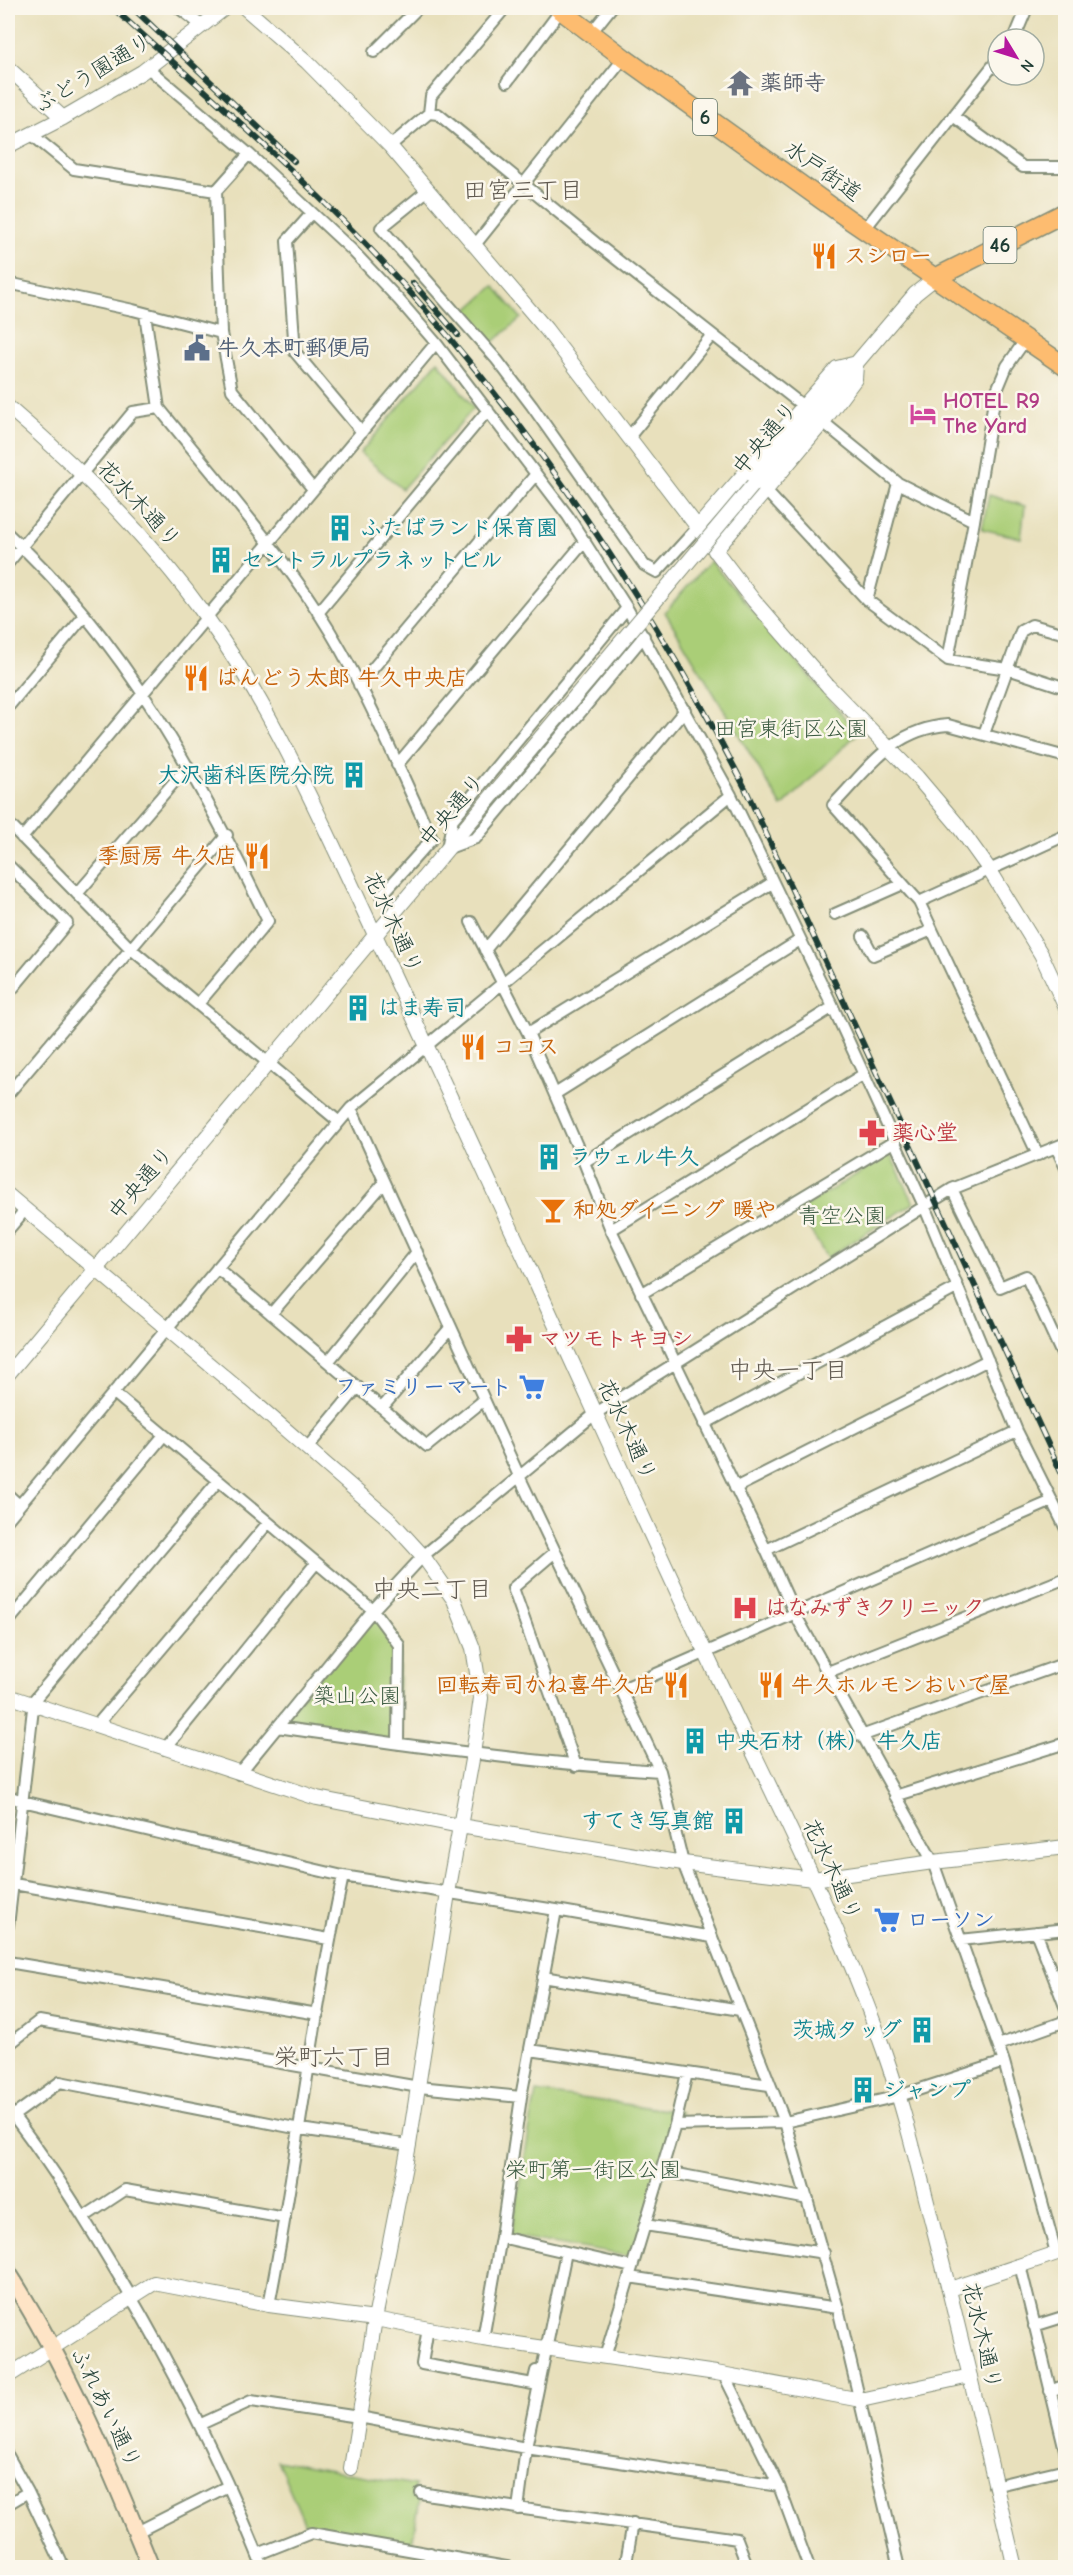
<svg xmlns="http://www.w3.org/2000/svg" width="1073" height="2575" viewBox="0 0 1073 2575" font-family="'Comic Neue','Klee One',sans-serif">
<style>
.green{fill:#aace77;stroke:#648656;stroke-width:1.5}
.lines{fill:none;stroke-linecap:round;stroke-linejoin:round}
.minor-casing{stroke:#848e78;stroke-width:14}
.tertiary-casing{stroke:#848e78;stroke-width:16}
.secondary-casing{stroke:#848e78;stroke-width:20}
.primary-casing{stroke:#848e78;stroke-width:21}
.trunk-casing{stroke:#848e78;stroke-width:21}
.minor{stroke:#fff;stroke-width:10}
.tertiary{stroke:#fff;stroke-width:14}
.secondary{stroke:#fee4c6;stroke-width:16}
.primary{stroke:#fdbc70;stroke-width:18}
.trunk{stroke:#fdbc70;stroke-width:18}
.rail-casing{stroke:#1f3d34;stroke-width:6}
.rail{stroke:#fbf7ec;stroke-width:4;stroke-dasharray:11;stroke-linecap:butt}
.tertiary-bridge-casing{stroke:#848e78;stroke-width:16;stroke-linecap:butt}
.tertiary-bridge{stroke:#fff;stroke-width:14}
.labels{text-anchor:middle;dominant-baseline:central;stroke-width:5;stroke-linejoin:round;paint-order:stroke}
.shield{fill:#fbf7ec;stroke:#61756b;stroke-width:1.5}
.shield-label{font-size:21px;font-weight:bold;fill:#1f3d34}
.street-label{font-size:22px;fill:#1f3d34;stroke:#fbf7ec}
.worship-label{font-size:22px;font-weight:bold;fill:#5b616d;stroke:#fbf7ec;text-anchor:start}
.food-label{font-size:22px;font-weight:bold;fill:#c56008;stroke:#fbf7ec;text-anchor:start}
.service-label{font-size:22px;font-weight:bold;fill:#4e5e75;stroke:#fbf7ec;text-anchor:start}
.hotel-label{font-size:22px;font-weight:bold;fill:#b23c85;stroke:#fbf7ec;text-anchor:start}
.culture-label{font-size:22px;font-weight:bold;fill:#0d838f;stroke:#fbf7ec;text-anchor:start}
.park-label{font-size:22px;fill:#3b5a41;stroke:#fbf7ec}
.health-label{font-size:22px;font-weight:bold;fill:#be3a42;stroke:#fbf7ec;text-anchor:start}
.shop-label{font-size:22px;font-weight:bold;fill:#366cbe;stroke:#fbf7ec;text-anchor:end}
.neighbourhood-label{font-size:24px;fill:#625b52;stroke:#fbf7ec}
</style>
<rect width="100%" height="100%" fill="#fbf7ec"/>
<filter id="ink" filterUnits="userSpaceOnUse"><feTurbulence type="fractalNoise" baseFrequency=".0167" numOctaves="2"/><feDisplacementMap in="SourceGraphic" scale="12" xChannelSelector="R" yChannelSelector="G"/><feConvolveMatrix kernelMatrix="1 2 1 2 8 2 1 2 1" color-interpolation-filters="sRGB"/></filter>
<filter id="wash" filterUnits="userSpaceOnUse"><feTurbulence type="fractalNoise" baseFrequency=".008" numOctaves="4" result="noise"/><feDisplacementMap in="SourceGraphic" scale="24" xChannelSelector="R" yChannelSelector="G"/><feGaussianBlur stdDeviation="1.35" result="paint"/><feColorMatrix in="noise" values="0 0 0 0 0 0 0 0 0 0 0 0 0 0 0 0 0 1.4 0 .05"/><feComposite in="paint" operator="in"/></filter>
<g filter="url(#wash)">
<rect width="100%" height="100%" fill="#e8e0bc"/>
<path class="green" d="M 494,286 L 521,318 L 490,345 L 463,314 Z
M 438,361 L 474,408 L 402,489 L 360,453 Z
M 989,495 L 1025,506 L 1021,538 L 982,529 Z
M 710,561 L 858,733 L 782,807 L 665,612 Z
M 890,1154 L 914,1203 L 827,1258 L 798,1210 Z
M 373,1610 L 399,1645 L 398,1744 L 277,1727 Z
M 536,2092 L 681,2112 L 640,2258 L 511,2236 Z
M 277,2460 L 415,2485 L 412,2498 L 420,2500 L 412,2543 L 314,2527 L 307,2529 Z"/>
</g>
<g filter="url(#ink)">
<g class="lines">
<g class="minor-casing">
<path id="minor" d="M 179,8 L 201,25
M 591,33 L 611,8
M 1014,39 L 1027,8
M 374,52 L 418,8
M 148,68 L 249,154 L 351,249 L 399,300 L 436,343 L 568,516 L 627,608 L 731,795 L 833,1007 L 925,1208 L 1017,1431 L 1066,1529
M 507,82 L 561,10
M 429,113 L 431,96 L 505,8
M 953,116 L 1023,167 L 1066,167
M 31,134 L 74,169 L 216,191
M 390,146 L 429,113 L 438,114 L 597,244 L 802,405
M 249,154 L 216,191 L 221,333 L 232,390 L 313,489
M 428,190 L 381,228 L 497,360 L 532,406 L 644,565 L 657,572 L 697,528
M 312,213 L 287,241 L 295,352 L 362,432
M 864,230 L 998,59
M 475,245 L 624,58
M 8,283 L 133,310 L 221,333
M 145,314 L 159,408
M 823,422 L 898,483 L 974,521 L 948,660 L 1008,669 L 1066,688
M 629,437 L 712,335
M 766,491 L 867,600 L 948,660
M 974,521 L 995,395 L 1007,366 L 1026,339
M 8,534 C 125,640 200,781 268,921 L 198,1004
M 8,563 L 133,412 L 159,408 C 213,475 271,540 318,612 C 364,683 396,763 432,839 L 381,896
M 867,600 L 898,483
M 318,613 L 488,410
M 359,685 L 536,474
M 8,707 L 85,615
M 984,734 L 1021,631 L 1032,625 L 1066,634
M 397,765 L 585,541
M 8,823 L 130,948 L 338,1121
M 22,838 L 436,343
M 447,848 L 453,819 L 627,608
M 449,848 L 476,838 L 644,636
M 8,865 L 67,923 L 8,994
M 77,894 L 188,766
M 919,902 L 1066,835
M 835,914 L 903,884
M 471,922 L 528,1033 L 584,1162 L 611,1230 L 766,1550 L 795,1614 L 933,1862 L 1004,2062 L 1056,2253
M 863,936 L 873,955 L 932,930
M 485,950 L 685,710
M 528,1033 L 772,883
M 8,1094 L 227,835
M 555,1094 L 800,940
M 1056,1147 L 1066,1168
M 1038,1155 L 919,902 L 833,805 C 869,768 893,729 948,725 L 1066,757
M 584,1162 L 833,1007
M 952,1189 L 1000,1287 L 1026,1276 L 1066,1363
M 8,1230 L 25,1210
M 611,1230 L 864,1074
M 217,1268 L 427,1446 L 484,1400
M 641,1294 L 895,1141
M 271,1314 L 384,1183
M 328,1362 L 417,1252
M 114,1393 L 373,1610 L 399,1645 L 398,1744
M 382,1408 L 450,1328
M 704,1424 L 958,1287
M 307,1448 L 358,1387
M 735,1488 L 988,1360
M 8,1495 L 18,1504
M 8,1519 L 351,1108 L 731,795
M 766,1550 L 1017,1431
M 555,1552 L 513,1588 L 576,1766
M 8,1622 L 164,1435
M 828,1672 L 1066,1578
M 622,1689 L 1052,1501
M 96,1726 L 268,1523
M 277,1727 C 405,1745 532,1763 660,1771
M 861,1736 L 1066,1663
M 165,1749 L 316,1563
M 239,1774 L 373,1610 L 423,1556 L 596,1413 L 952,1189 L 1066,1143
M 8,1796 L 22,1801 L 343,1876 L 556,1910
M 895,1796 L 1066,1743
M 8,1883 L 329,1939
M 8,1926 L 34,1700 L 218,1481
M 1036,1932 L 1066,2009
M 712,1937 L 785,2122 L 838,2308 L 899,2568
M 960,1940 L 1066,1929
M 8,1962 L 318,2014
M 543,1977 L 740,2010
M 8,2045 L 39,2021 L 419,2087 L 521,2097 L 556,1910 L 712,1937 L 683,1863 L 660,1771 L 519,1476 L 351,1108
M 998,2045 L 1066,2021
M 530,2050 L 769,2085
M 8,2109 C 46,2157 80,2211 111,2263 C 170,2361 221,2462 263,2568
M 13,2116 L 60,2082 L 300,2129 L 409,2145
M 675,2125 L 785,2122 L 899,2096 L 1004,2062
M 662,2171 L 808,2199
M 84,2217 L 125,2190 L 285,2218
M 645,2225 L 824,2253
M 501,2237 L 632,2267
M 1020,2265 L 1066,2454
M 629,2277 L 838,2308
M 269,2305 C 297,2163 312,2018 343,1876
M 1034,2326 L 1066,2316
M 428,2328 L 422,2364 L 533,2384 L 536,2371
M 483,2339 L 501,2237 L 521,2097
M 605,2357 L 675,2125 L 687,2073
M 724,2375 L 779,2486 L 809,2568
M 1050,2391 L 1066,2385
M 201,2424 L 251,2401 L 359,2417 L 526,2448 L 779,2486
M 8,2456 L 28,2492 L 64,2568
M 994,2486 L 1066,2469
M 421,2493 C 526,2511 632,2523 737,2539 L 748,2568
M 8,2504 L 28,2492
M 518,2509 L 526,2448 L 566,2252
M 137,2532 L 228,2486
M 258,2554 L 311,2533 L 512,2568
M 428,2568 L 430,2553
M 625,2568 L 633,2523"/>
</g>
<g class="tertiary-casing">
<path id="tertiary" d="M 245,8 L 307,62 L 390,146 L 546,329 L 754,601 L 828,686 L 917,777 L 956,823 L 989,869 L 1041,954 L 1066,1008
M 8,68 L 63,118
M 8,146 L 63,118 L 142,72 L 225,8
M 8,407 C 82,470 150,538 207,618 C 269,704 311,799 356,894 C 411,1011 465,1129 519,1246 C 585,1389 649,1533 716,1675 C 775,1799 839,1922 884,2051 C 904,2108 918,2167 933,2226 C 962,2339 988,2454 1015,2568
M 753,485 L 915,294 L 935,278
M 697,528 L 837,368 L 857,363
M 715,551 L 823,422 L 855,379 L 856,365
M 8,1195 L 241,1391 L 391,1521 L 423,1556 L 454,1600 L 473,1648 L 481,1698 L 473,1754 L 448,1893 L 409,2145 L 375,2319 L 351,2468
M 8,1374 L 542,736
M 8,1696 L 317,1798 L 460,1826 L 683,1863 L 813,1879 L 933,1862 L 1066,1847
M 950,2289 L 1066,2250
M 8,2376 L 154,2283 L 269,2305 L 375,2319 L 483,2339 L 716,2373 L 861,2400 L 970,2376"/>
</g>
<g class="secondary-casing">
<path id="secondary" d="M 8,2273 C 67,2365 110,2466 151,2568"/>
</g>
<g class="primary-casing">
<path id="primary" d="M 935,278 L 1066,212"/>
</g>
<g class="trunk-casing">
<path id="trunk" d="M 558,8 L 624,58 L 850,220 L 1066,367"/>
</g>
<use href="#minor" class="minor"/>
<use href="#tertiary" class="tertiary"/>
<use href="#secondary" class="secondary"/>
<use href="#primary" class="primary"/>
<use href="#trunk" class="trunk"/>
<g class="rail-casing">
<path id="rail" d="M 113,8 C 202,89 293,167 376,255 C 525,414 646,594 745,788 L 1066,1483
M 133,8 L 294,161
M 413,283 L 458,335"/>
</g>
<use href="#rail" class="rail"/>
<g class="tertiary-bridge-casing">
<path id="tertiary-bridge" d="M 542,736 L 753,485"/>
</g>
<use href="#tertiary-bridge" class="tertiary-bridge"/>
</g>
</g>
<defs>
<g id="temple-bare" transform="scale(2.07)"><path d="M0-6L5-2H3V0L6.5 2.5H4V6H1.5V3h-3V6H-4V2.5H-6.5L-3 0V-2H-5Z" fill="#6b7280" stroke="#fbf7ec" stroke-width="2.5" paint-order="stroke"/></g>
<g id="restaurant-bare" transform="scale(2.07)"><path d="M-5-6h1v4h1v-4h1v4h1v-4h1v5L-1.5 .5V6h-2V.5L-5-1ZM5-6V6H3V1.5H1.5Q1.5-4 5-6Z" fill="#e8710a" stroke="#fbf7ec" stroke-width="2.5" paint-order="stroke"/></g>
<g id="civic-bare" transform="scale(2.07)"><path d="M-.6-6.5H3V-4.5H.6V-3L4-1V1h2V6H-6V1h2V-1L-.6-3ZM-1.2 2.5V6h2.4V2.5Z" fill="#5c6f8a" stroke="#fbf7ec" stroke-width="2.5" paint-order="stroke"/></g>
<g id="hotel-bare" transform="scale(2.07)"><path d="M-6-4.5h1.5V1H6V5H4.5V3h-9V5H-6ZM-4 0a1.8 1.8 0 1 1 3.6 0ZM.5 0V-2.5h3Q6-2.5 6 0Z" fill="#d1479c" stroke="#fbf7ec" stroke-width="2.5" paint-order="stroke"/></g>
<g id="building-bare" transform="scale(2.07)"><path d="M-4-6H4V6H1V3H-1V6H-4ZM-2.5-4.3h1.7v1.8h-1.7ZM.8-4.3h1.7v1.8H.8ZM-2.5-1h1.7V.8h-1.7ZM.8-1h1.7V.8H.8Z" fill="#0f9aa8" stroke="#fbf7ec" stroke-width="2.5" paint-order="stroke"/></g>
<g id="pharmacy-bare" transform="scale(2.07)"><path d="M-2-6h4v4h4v4h-4v4h-4v-4h-4v-4h4Z" fill="#e0444e" stroke="#fbf7ec" stroke-width="2.5" paint-order="stroke"/></g>
<g id="bar-bare" transform="scale(2.07)"><path d="M-6-5H6L.8 .8V4.5H3.5V6h-7V4.5H-.8V.8Z" fill="#e8710a" stroke="#fbf7ec" stroke-width="2.5" paint-order="stroke"/></g>
<g id="supermarket-bare" transform="scale(2.07)"><path d="M-6-5.5h2.5l.6 2H6L4.5 2H-2.5L-4.4-4H-6ZM-1.5 3.2a1.3 1.3 0 1 0 .1 0ZM3 3.2a1.3 1.3 0 1 0 .1 0Z" fill="#3f7fe0" stroke="#fbf7ec" stroke-width="2.5" paint-order="stroke"/></g>
<g id="hospital-bare" transform="scale(2.07)"><path d="M-5-5h3v3.5h4V-5h3V5h-3V1.5h-4V5h-3Z" fill="#e0444e" stroke="#fbf7ec" stroke-width="2.5" paint-order="stroke"/></g>
</defs>
<g fill-rule="evenodd">
<use href="#temple-bare" x="740" y="83"/>
<use href="#restaurant-bare" x="824" y="256"/>
<use href="#civic-bare" x="197" y="348"/>
<use href="#hotel-bare" x="923" y="414"/>
<use href="#building-bare" x="340" y="528"/>
<use href="#building-bare" x="221" y="560"/>
<use href="#restaurant-bare" x="196" y="678"/>
<use href="#building-bare" x="354" y="775"/>
<use href="#restaurant-bare" x="257" y="856"/>
<use href="#building-bare" x="358" y="1008"/>
<use href="#restaurant-bare" x="473" y="1047"/>
<use href="#pharmacy-bare" x="872" y="1133"/>
<use href="#building-bare" x="549" y="1157"/>
<use href="#bar-bare" x="553" y="1210"/>
<use href="#pharmacy-bare" x="519" y="1339"/>
<use href="#supermarket-bare" x="532" y="1387"/>
<use href="#hospital-bare" x="745" y="1608"/>
<use href="#restaurant-bare" x="676" y="1685"/>
<use href="#restaurant-bare" x="771" y="1685"/>
<use href="#building-bare" x="695" y="1741"/>
<use href="#building-bare" x="734" y="1821"/>
<use href="#supermarket-bare" x="887" y="1920"/>
<use href="#building-bare" x="922" y="2030"/>
<use href="#building-bare" x="863" y="2090"/>
</g>
<g class="labels">
<g class="shield">
<rect x="693" y="99" width="24" height="36" rx="4.5"/>
<rect x="983.5" y="227" width="33" height="36" rx="4.5"/>
</g>
<g class="shield-label">
<text x="705" y="117">6</text>
<text x="1000" y="245">46</text>
</g>
<g class="street-label">
<text transform="translate(93 73) rotate(-31)">ぶどう園通り</text>
<text transform="translate(823 171) rotate(35)">水戸街道</text>
<text transform="translate(765 438) rotate(-50)">中央通り</text>
<text transform="translate(139 504) rotate(47)">花水木通り</text>
<text transform="translate(452 810) rotate(-50)">中央通り</text>
<text transform="translate(393 923) rotate(65)">花水木通り</text>
<text transform="translate(141 1183) rotate(-50)">中央通り</text>
<text transform="translate(627 1430) rotate(65)">花水木通り</text>
<text transform="translate(832 1870) rotate(65)">花水木通り</text>
<text transform="translate(982 2336) rotate(77)">花水木通り</text>
<text transform="translate(106 2408) rotate(64)">ふれあい通り</text>
</g>
<g class="worship-label">
<text x="760" y="83">薬師寺</text>
</g>
<g class="food-label">
<text x="844" y="256">スシロー</text>
<text x="216" y="678">ばんどう太郎 牛久中央店</text>
<text x="237" y="856" text-anchor="end">季厨房 牛久店</text>
<text x="493" y="1047">ココス</text>
<text x="573" y="1210">和処ダイニング 暖や</text>
<text x="656" y="1685" text-anchor="end">回転寿司かね喜牛久店</text>
<text x="791" y="1685">牛久ホルモンおいで屋</text>
</g>
<g class="service-label">
<text x="217" y="348">牛久本町郵便局</text>
</g>
<g class="hotel-label">
<text x="943" y="401">HOTEL R9<tspan x="943" dy="25">The Yard</tspan></text>
</g>
<g class="culture-label">
<text x="360" y="528">ふたばランド保育園</text>
<text x="241" y="560">セントラルプラネットビル</text>
<text x="334" y="775" text-anchor="end">大沢歯科医院分院</text>
<text x="378" y="1008">はま寿司</text>
<text x="569" y="1157">ラウェル牛久</text>
<text x="715" y="1741">中央石材（株） 牛久店</text>
<text x="714" y="1821" text-anchor="end">すてき写真館</text>
<text x="902" y="2030" text-anchor="end">茨城タッグ</text>
<text x="883" y="2090">ジャンプ</text>
</g>
<g class="park-label">
<text x="791" y="729">田宮東街区公園</text>
<text x="842" y="1216">青空公園</text>
<text x="357" y="1696">築山公園</text>
<text x="593" y="2170">栄町第一街区公園</text>
</g>
<g class="health-label">
<text x="892" y="1133">薬心堂</text>
<text x="539" y="1339">マツモトキヨシ</text>
<text x="765" y="1608">はなみずきクリニック</text>
</g>
<g class="shop-label">
<text x="512" y="1387">ファミリーマート</text>
<text x="907" y="1920" text-anchor="start">ローソン</text>
</g>
<g class="neighbourhood-label">
<text x="523" y="190">田宮三丁目</text>
<text x="788" y="1370">中央一丁目</text>
<text x="432" y="1589">中央二丁目</text>
<text x="334" y="2057">栄町六丁目</text>
</g>
</g>
<rect width="1073" height="2575" fill="none" stroke="#fbf7ec" stroke-width="30"/>
<g transform="translate(1016 57) rotate(128)"><circle r="28" fill="#fbf7ec" stroke="#a3ada2" stroke-width="1.5"/>
<path d="M0-4.5L10 22L0 15L-10 22Z" fill="#b5179e"/>
<text y="-9" font-size="16" font-weight="bold" text-anchor="middle" fill="#1f3d34">N</text>
</g>
</svg>
